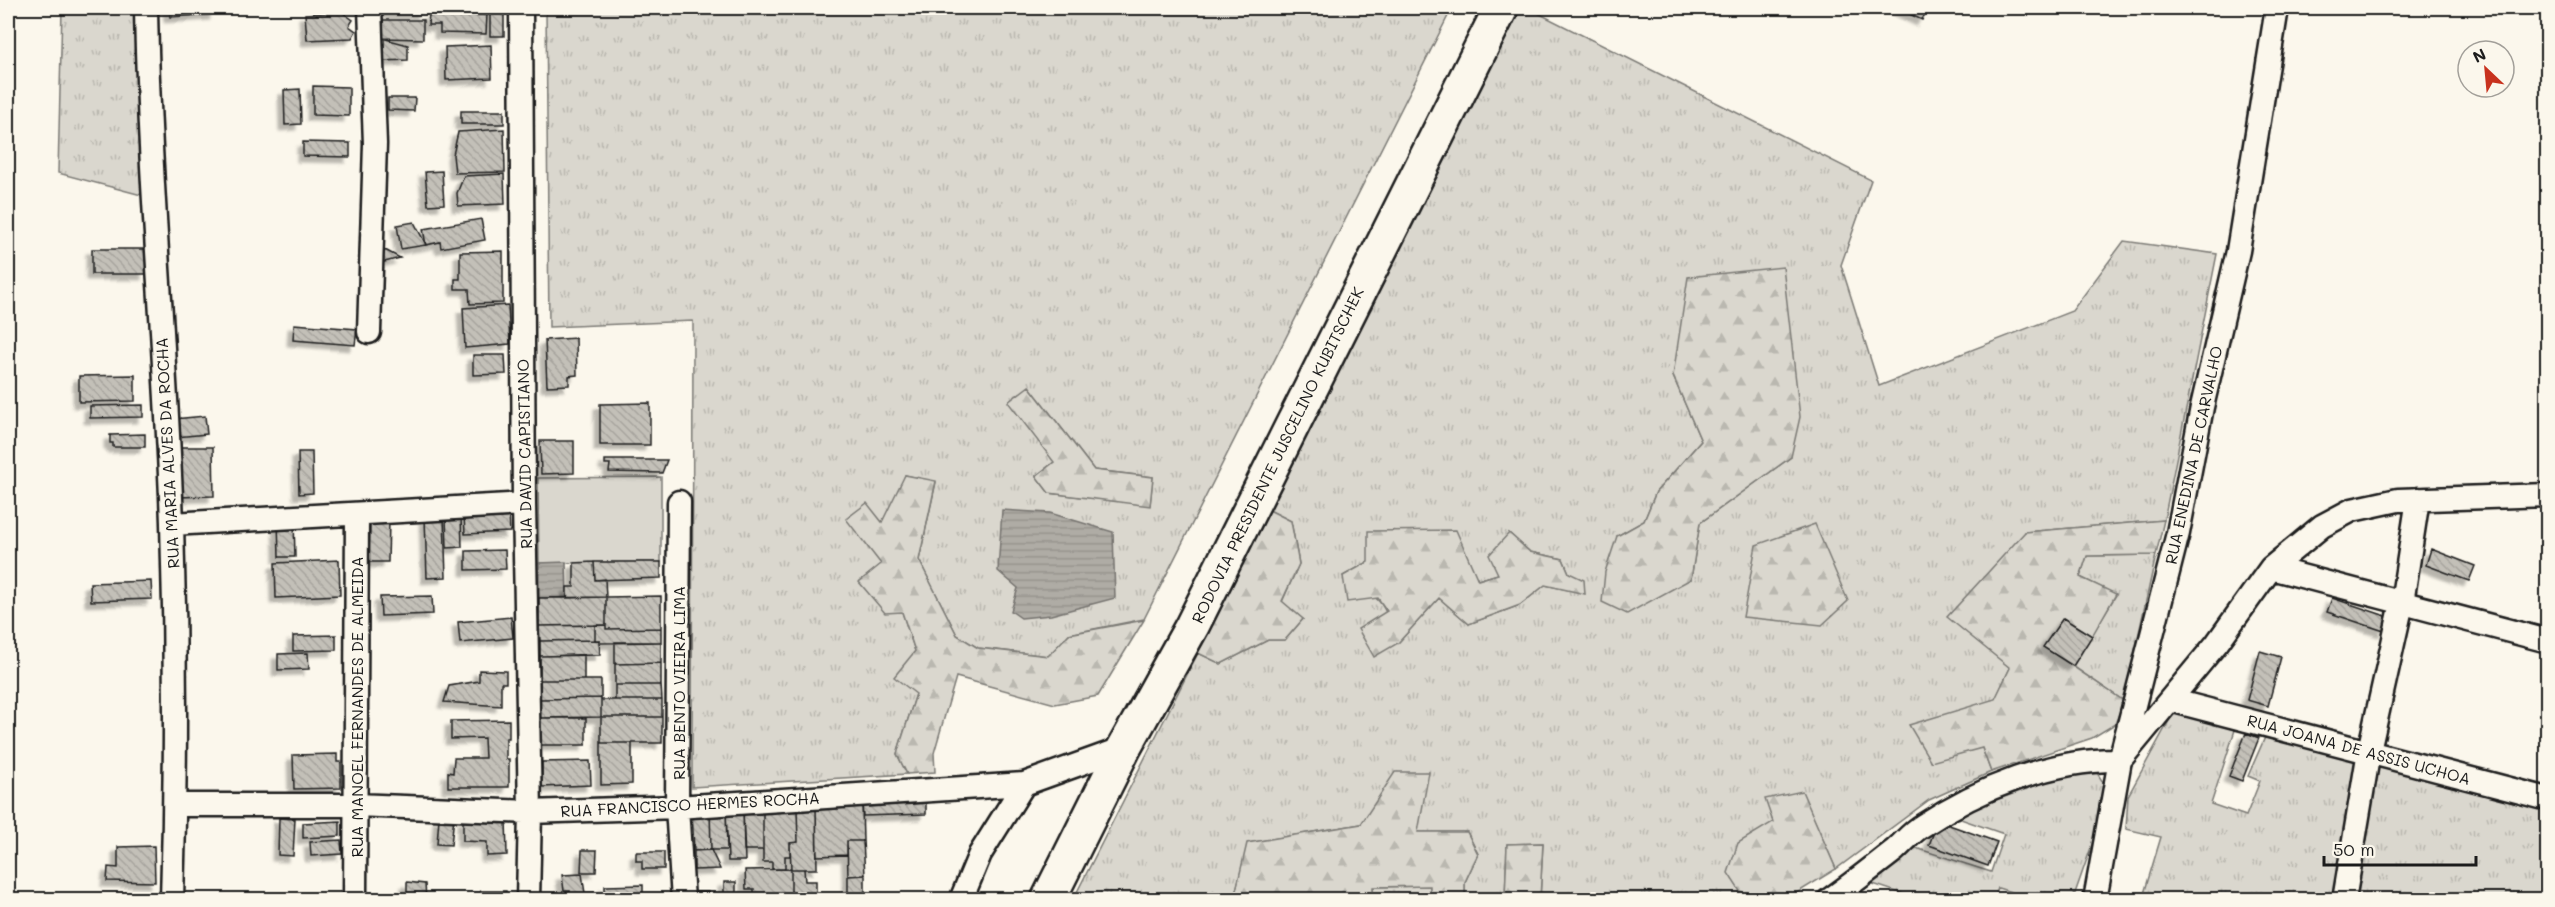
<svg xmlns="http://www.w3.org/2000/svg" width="2555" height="907" viewBox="0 0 2555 907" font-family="Mali,sans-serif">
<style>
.grass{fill:url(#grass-tufts);stroke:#7b7a75;stroke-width:1.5;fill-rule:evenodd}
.forest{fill:url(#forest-firs);stroke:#7b7a75;stroke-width:1.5}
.pitch{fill:#dad7ce;stroke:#7b7a75;stroke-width:1.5}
.water{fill:url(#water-rules);stroke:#74726e;stroke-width:1.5}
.building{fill:url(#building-back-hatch);stroke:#1c1c1c;stroke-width:1.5;filter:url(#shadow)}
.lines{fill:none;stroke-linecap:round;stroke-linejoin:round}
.minor-casing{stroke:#1c1c1c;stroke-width:27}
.highway-casing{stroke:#1c1c1c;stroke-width:38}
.minor{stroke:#fbf7ec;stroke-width:22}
.highway{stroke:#fbf7ec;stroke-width:33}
.labels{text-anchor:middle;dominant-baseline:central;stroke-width:5;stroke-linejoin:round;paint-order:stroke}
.street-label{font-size:16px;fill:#1c1c1c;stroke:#fbf7ec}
</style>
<defs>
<pattern id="grass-tufts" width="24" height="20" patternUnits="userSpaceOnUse" patternTransform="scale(1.5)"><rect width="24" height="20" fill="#dad7ce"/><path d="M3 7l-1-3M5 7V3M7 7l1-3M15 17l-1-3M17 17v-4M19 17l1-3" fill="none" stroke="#bab8b0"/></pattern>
<pattern id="forest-firs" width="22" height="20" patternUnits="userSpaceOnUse" patternTransform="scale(1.5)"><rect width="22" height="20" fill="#dad7ce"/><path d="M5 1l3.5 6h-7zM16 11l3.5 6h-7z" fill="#bab8b0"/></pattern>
<pattern id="water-rules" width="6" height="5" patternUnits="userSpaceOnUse" patternTransform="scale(1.5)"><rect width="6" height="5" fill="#afaca5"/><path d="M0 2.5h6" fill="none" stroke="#96938d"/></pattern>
<pattern id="building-back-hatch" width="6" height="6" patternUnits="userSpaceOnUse" patternTransform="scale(1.5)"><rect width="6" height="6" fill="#c3c0b8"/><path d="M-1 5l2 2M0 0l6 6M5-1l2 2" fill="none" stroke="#a7a49e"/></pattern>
<filter id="shadow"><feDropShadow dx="-5.5" dy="5.5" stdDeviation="1.5" flood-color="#0004"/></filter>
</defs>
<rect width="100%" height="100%" fill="#fbf7ec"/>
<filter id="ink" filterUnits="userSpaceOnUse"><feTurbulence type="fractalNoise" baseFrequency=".0167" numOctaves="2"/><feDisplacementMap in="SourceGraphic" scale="12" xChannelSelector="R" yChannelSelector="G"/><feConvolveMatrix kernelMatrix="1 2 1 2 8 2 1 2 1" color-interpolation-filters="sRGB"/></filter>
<g filter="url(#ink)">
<path class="grass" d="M 62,8 L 143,8 L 149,197 L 58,173 Z
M 546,8 L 1452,8 L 1144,619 L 1069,634 L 1049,656 L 978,648 L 957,635 L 919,560 L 936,482 L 905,475 L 882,564 L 860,581 L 902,612 L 915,651 L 916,694 L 897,754 L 907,774 L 692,787 L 693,321 L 549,327 ZM 1029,386 L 1094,470 L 1153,477 L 1150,505 L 1049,493 L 1036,476 L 1054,462 Z
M 1519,13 L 1538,13 L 1871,180 L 1841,265 L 1879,386 L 2072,311 L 2124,241 L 2217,254 L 2164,520 L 2025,532 L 2010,668 L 1995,700 L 1982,748 L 1991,772 L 1929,800 L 1836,869 L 1802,792 L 1729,873 L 1745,899 L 1540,899 L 1543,843 L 1507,844 L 1505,899 L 1465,899 L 1465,882 L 1478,854 L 1467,832 L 1418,832 L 1361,824 L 1248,843 L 1234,899 L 1073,900 L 1198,653 L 1221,664 L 1268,640 L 1285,640 L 1303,619 L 1282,602 L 1299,564 L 1291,521 L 1269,510 L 1365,319 L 1505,24 ZM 1673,376 L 1791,457 L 1700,523 L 1691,579 L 1617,536 L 1644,521 L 1656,492 L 1701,441 ZM 1509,533 L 1530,552 L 1563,559 L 1569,573 L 1584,593 L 1545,585 L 1520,605 L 1469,624 L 1439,598 L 1398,643 C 1382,599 1383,600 1343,576 L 1368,562 L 1478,580 L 1498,574 Z
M 2156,555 L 2124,701 L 2073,666 L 2116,595 L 2080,577 L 2087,556 Z
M 2175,710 L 2235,730 L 2211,804 L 2246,816 L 2260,781 L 2248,776 L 2266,735 L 2547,811 L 2547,899 L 2112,900 L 2143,897 L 2161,837 L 2126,829 L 2128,796 Z
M 2092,765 L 2110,793 L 2073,899 L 2033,899 L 1998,888 L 1994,899 L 1918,899 L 1870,883 L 1913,847 L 1991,872 L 2004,834 L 1952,816 Z
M 1430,886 L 1430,899 L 1373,900 L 1373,887 Z"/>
<path class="forest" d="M 1783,267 L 1800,417 L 1791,457 L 1700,523 L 1691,579 L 1627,614 L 1602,602 L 1605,572 L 1617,536 L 1644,521 L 1656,492 L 1701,441 L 1673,376 L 1688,277 Z
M 1029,386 L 1094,470 L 1153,477 L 1150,506 L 1049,493 L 1036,476 L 1054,462 L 1008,402 Z
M 905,475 L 936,481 L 919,560 L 957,635 L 978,648 L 1048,656 L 1069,634 L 1144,620 L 1098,696 L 1055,704 L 956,677 L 934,753 L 935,772 L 907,774 L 897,754 L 916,694 L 894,677 L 915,651 L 902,612 L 885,613 L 859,582 L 881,564 L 846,519 L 867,503 L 882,522 Z
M 1269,510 L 1291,521 L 1299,564 L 1282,601 L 1303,619 L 1285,640 L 1268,640 L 1221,664 L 1198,653 Z
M 2164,520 L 2156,555 L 2087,556 L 2080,577 L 2116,594 L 2092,636 L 2063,618 L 2044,647 L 2124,701 L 2115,724 L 2092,738 L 1991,772 L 1982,748 L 1931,762 L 1909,725 L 1995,699 L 2010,668 L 1947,617 L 2025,532 Z
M 1815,524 L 1848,601 L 1822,625 L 1743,617 L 1756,545 Z
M 1456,530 L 1478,580 L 1498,574 L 1489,555 L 1509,533 L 1530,552 L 1563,559 L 1569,573 L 1584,580 L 1585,594 L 1545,585 L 1520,605 L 1469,624 L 1439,598 L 1398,643 L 1374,657 L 1358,629 L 1387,611 L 1378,598 L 1347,602 L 1343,576 L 1368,562 L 1368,531 Z
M 1395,772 L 1429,772 L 1418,832 L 1467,832 L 1478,854 L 1465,882 L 1465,899 L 1430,899 L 1430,886 L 1373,887 L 1373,899 L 1234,899 L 1247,843 L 1361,824 Z
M 1802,791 L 1836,869 L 1787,899 L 1745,899 L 1728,873 L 1738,843 L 1773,822 L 1765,799 Z
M 1543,843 L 1540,899 L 1505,899 L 1507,844 Z"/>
<path class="pitch" d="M 661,477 L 661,562 L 539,563 L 538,478 Z"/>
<path class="water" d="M 1002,510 L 1050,513 L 1113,532 L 1115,598 L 1051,615 L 1021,618 L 1011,611 L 1018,588 L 998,571 Z
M 566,562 L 567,598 L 539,598 L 539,563 Z"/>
<path class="building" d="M 169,8 L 215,8 L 215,14 L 170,17 Z
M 383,8 L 423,8 L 423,13 L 383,13 Z
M 451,8 L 504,8 L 504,36 L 490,36 L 490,13 L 451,13 Z
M 1897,8 L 1928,8 L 1922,20 Z
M 342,12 L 353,20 L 349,26 L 356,31 L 352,38 L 307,40 L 305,14 Z
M 429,14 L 487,15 L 486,34 L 440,33 L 440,25 L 428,25 Z
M 382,20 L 423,20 L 423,39 L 382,38 Z
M 382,38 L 408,45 L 408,60 L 382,61 Z
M 491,45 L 492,78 L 446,80 L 445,47 Z
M 313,86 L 349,87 L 349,116 L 313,115 Z
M 300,89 L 301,124 L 285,125 L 284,90 Z
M 388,98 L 415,98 L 414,111 L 388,110 Z
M 461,111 L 504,111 L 504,124 L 461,124 Z
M 504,129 L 505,172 L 455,173 L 453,155 L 458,132 Z
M 303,142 L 350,143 L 350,157 L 303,156 Z
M 442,171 L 444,204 L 428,205 L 425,172 Z
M 504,174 L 505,204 L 458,206 L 457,193 L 464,176 Z
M 481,219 L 485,240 L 441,248 L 440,242 L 426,245 L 423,229 Z
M 414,222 L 426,245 L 401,249 L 397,225 Z
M 92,249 L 146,249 L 146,274 L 92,274 Z
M 385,250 L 400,258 L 381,263 Z
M 503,251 L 503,303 L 470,304 L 469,289 L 455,289 L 455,279 L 460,279 L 460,252 Z
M 508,305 L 510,344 L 465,348 L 463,308 Z
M 294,324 L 357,329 L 355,345 L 293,340 Z
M 576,338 L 577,375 L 569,376 L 569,385 L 547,386 L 545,340 Z
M 473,355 L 505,355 L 506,374 L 473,375 Z
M 135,375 L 135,401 L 79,402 L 79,376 Z
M 650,403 L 650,445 L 600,445 L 600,404 Z
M 143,405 L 143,417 L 90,418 L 90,406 Z
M 205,416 L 207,434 L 176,437 L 174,419 Z
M 145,434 L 145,447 L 113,447 L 113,443 L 110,443 L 110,435 Z
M 540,441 L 574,441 L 574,473 L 541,474 Z
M 180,447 L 213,447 L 214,496 L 177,497 L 181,481 Z
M 298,452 L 312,452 L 313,493 L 299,494 Z
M 605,460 L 667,460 L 662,473 L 609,472 L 610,464 L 605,464 Z
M 509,513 L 510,532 L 465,534 L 464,515 Z
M 461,516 L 462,547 L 447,548 L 446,517 Z
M 425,518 L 444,518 L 446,577 L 427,578 Z
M 278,520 L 294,520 L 295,557 L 279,557 Z
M 370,520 L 389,521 L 388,562 L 369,562 Z
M 2431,549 L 2475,566 L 2469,581 L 2426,565 Z
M 505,550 L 506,569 L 466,570 L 466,551 Z
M 339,560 L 340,595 L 276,598 L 275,563 Z
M 594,562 L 595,580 L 605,579 L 606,597 L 567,598 L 567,587 L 574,587 L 574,563 Z
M 594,562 L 661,562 L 661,578 L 595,580 Z
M 151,581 L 152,599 L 91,601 L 90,583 Z
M 432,596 L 433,614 L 381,616 L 380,597 Z
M 661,596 L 661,628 L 606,629 L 606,597 Z
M 606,597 L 606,625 L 539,626 L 539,598 Z
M 2332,598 L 2389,617 L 2384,631 L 2327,612 Z
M 511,617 L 513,638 L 460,643 L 458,622 Z
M 2063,618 L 2092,636 L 2073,666 L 2043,647 Z
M 595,625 L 595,640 L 540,641 L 539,626 Z
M 595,625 L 606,625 L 606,629 L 661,628 L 661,642 L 599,643 L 599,640 L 595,640 Z
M 336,635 L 336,650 L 293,651 L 293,636 Z
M 599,640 L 600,655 L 540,656 L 540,641 Z
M 615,642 L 661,642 L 661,663 L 615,664 Z
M 2260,651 L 2281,657 L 2268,706 L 2247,700 Z
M 308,653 L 309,669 L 278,670 L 278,654 Z
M 584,655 L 584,680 L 540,680 L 540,656 Z
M 661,663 L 661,685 L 615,685 L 615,664 Z
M 479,670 L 506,671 L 506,683 L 501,683 L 501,706 L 444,702 L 449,686 L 479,681 Z
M 540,680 L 601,680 L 601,698 L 540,699 Z
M 615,685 L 661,685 L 662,700 L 615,700 Z
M 601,698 L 601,717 L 540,718 L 540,699 Z
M 601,700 L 662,700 L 662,717 L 601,717 Z
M 601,717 L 662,717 L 662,743 L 601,743 Z
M 540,718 L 586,718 L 586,745 L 540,745 Z
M 509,720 L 509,738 L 506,738 L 506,759 L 509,759 L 509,787 L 448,787 L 448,772 L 453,773 L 454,758 L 485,758 L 484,738 L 451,739 L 451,721 Z
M 2246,733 L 2259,738 L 2242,781 L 2229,776 Z
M 601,743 L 632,743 L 632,784 L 601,785 Z
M 337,754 L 337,762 L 341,762 L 341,788 L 294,789 L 293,755 Z
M 590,761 L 591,785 L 542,787 L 542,762 Z
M 926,803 L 926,814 L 863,816 L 862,805 Z
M 862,805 L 863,841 L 847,841 L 847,855 L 817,856 L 816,808 Z
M 816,808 L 817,869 L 791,869 L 790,843 L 798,842 L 797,809 Z
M 743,809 L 763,809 L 763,850 L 744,850 Z
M 743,809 L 745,861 L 728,861 L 726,810 Z
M 763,809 L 797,809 L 798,842 L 790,843 L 790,856 L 785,856 L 785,869 L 772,869 L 772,862 L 763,862 Z
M 710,810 L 726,810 L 727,850 L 711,850 Z
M 710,810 L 711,850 L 694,851 L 692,811 Z
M 454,817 L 451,845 L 437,844 L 439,818 Z
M 279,818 L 295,819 L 293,856 L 278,855 Z
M 463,819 L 506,819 L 507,855 L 487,856 L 487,842 L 463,841 Z
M 340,821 L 340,836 L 303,838 L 303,823 Z
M 1938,821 L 1997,842 L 1988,866 L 1929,845 Z
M 341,840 L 342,854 L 311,856 L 310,842 Z
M 847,841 L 863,841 L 865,875 L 848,876 Z
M 154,846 L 155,882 L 107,881 L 108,867 L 118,868 L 118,847 Z
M 582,850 L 597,850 L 596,872 L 581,872 Z
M 705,850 L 711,850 L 720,869 L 694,870 L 694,851 Z
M 636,852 L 664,852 L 664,869 L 642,869 L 642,861 L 636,861 Z
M 791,869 L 791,900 L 754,900 L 754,889 L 746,889 L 745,870 Z
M 791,869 L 804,869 L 805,881 L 816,881 L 816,900 L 791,900 Z
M 582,874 L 585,893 L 595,893 L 595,900 L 539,900 L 568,898 L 570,891 L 564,891 L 562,875 Z
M 865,875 L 865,900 L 848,900 L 848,876 Z
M 407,882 L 425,884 L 426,899 L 407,900 Z
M 724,882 L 736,882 L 736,900 L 724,900 Z
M 643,885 L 643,900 L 605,900 L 605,886 Z
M 1854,889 L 1881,900 L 1842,900 Z
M 481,891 L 506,891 L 506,900 L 472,900 L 473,893 L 481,893 Z
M 695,892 L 708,892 L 708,900 L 695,900 Z"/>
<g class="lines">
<g class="minor-casing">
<path id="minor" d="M 146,8 C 149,180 166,351 172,523 C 176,648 176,774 172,900
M 521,8 L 524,504 L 530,812 L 528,900
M 369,332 L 375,144 L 370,8
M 679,502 L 677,807 L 683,900
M 172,524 L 524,504
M 2271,568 L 2548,641
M 2170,700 L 2548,799
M 175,805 L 355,805 L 530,812 L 677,807 L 1024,784
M 355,900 L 357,514
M 961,900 L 980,854 L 1024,784 L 1124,748
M 1829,900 C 1852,884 1873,867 1895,850 C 1904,842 1912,832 1922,826 C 1979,788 2052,759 2120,760 L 2217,643 L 2271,568 L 2322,526 L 2352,510 L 2398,500 L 2548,495
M 2095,900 L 2120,760 L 2178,533 L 2202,407 L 2238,251 L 2277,8
M 2344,900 L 2369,751 L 2402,603 L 2418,499"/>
</g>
<g class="highway-casing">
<path id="highway" d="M 1048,900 L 1124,748 L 1192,626 L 1501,8"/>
</g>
<use href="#minor" class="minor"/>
<use href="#highway" class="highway"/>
</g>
</g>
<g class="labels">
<g class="street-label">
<text transform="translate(167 453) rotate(-93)">RUA MARIA ALVES DA ROCHA</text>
<text transform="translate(524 454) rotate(-91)">RUA DAVID CAPISTIANO</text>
<text transform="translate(1277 455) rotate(-64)">RODOVIA PRESIDENTE JUSCELINO KUBITSCHEK</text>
<text transform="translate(2193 455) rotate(-78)">RUA ENEDINA DE CARVALHO</text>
<text transform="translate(678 683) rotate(-90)">RUA BENTO VIEIRA LIMA</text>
<text transform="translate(356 707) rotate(-90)">RUA MANOEL FERNANDES DE ALMEIDA</text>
<text transform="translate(2359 749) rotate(15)">RUA JOANA DE ASSIS UCHOA</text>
<text transform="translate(690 804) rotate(-3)">RUA FRANCISCO HERMES ROCHA</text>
</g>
</g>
<rect width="2555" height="907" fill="none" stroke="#fbf7ec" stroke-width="30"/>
<rect x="15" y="15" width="2525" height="877" fill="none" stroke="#1c1c1c" stroke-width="2" filter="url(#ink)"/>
<g transform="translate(2486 69) rotate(334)"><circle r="28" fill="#fbf7ec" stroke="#a29f99" stroke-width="1.5"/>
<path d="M0-4.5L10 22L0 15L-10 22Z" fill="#c8321e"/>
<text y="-9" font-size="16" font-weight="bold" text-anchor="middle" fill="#1c1c1c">N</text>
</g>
<path d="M2324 856v9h152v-9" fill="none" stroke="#1c1c1c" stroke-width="3"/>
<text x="2333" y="856" font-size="18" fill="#1c1c1c" stroke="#fbf7ec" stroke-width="4.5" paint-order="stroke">50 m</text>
</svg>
